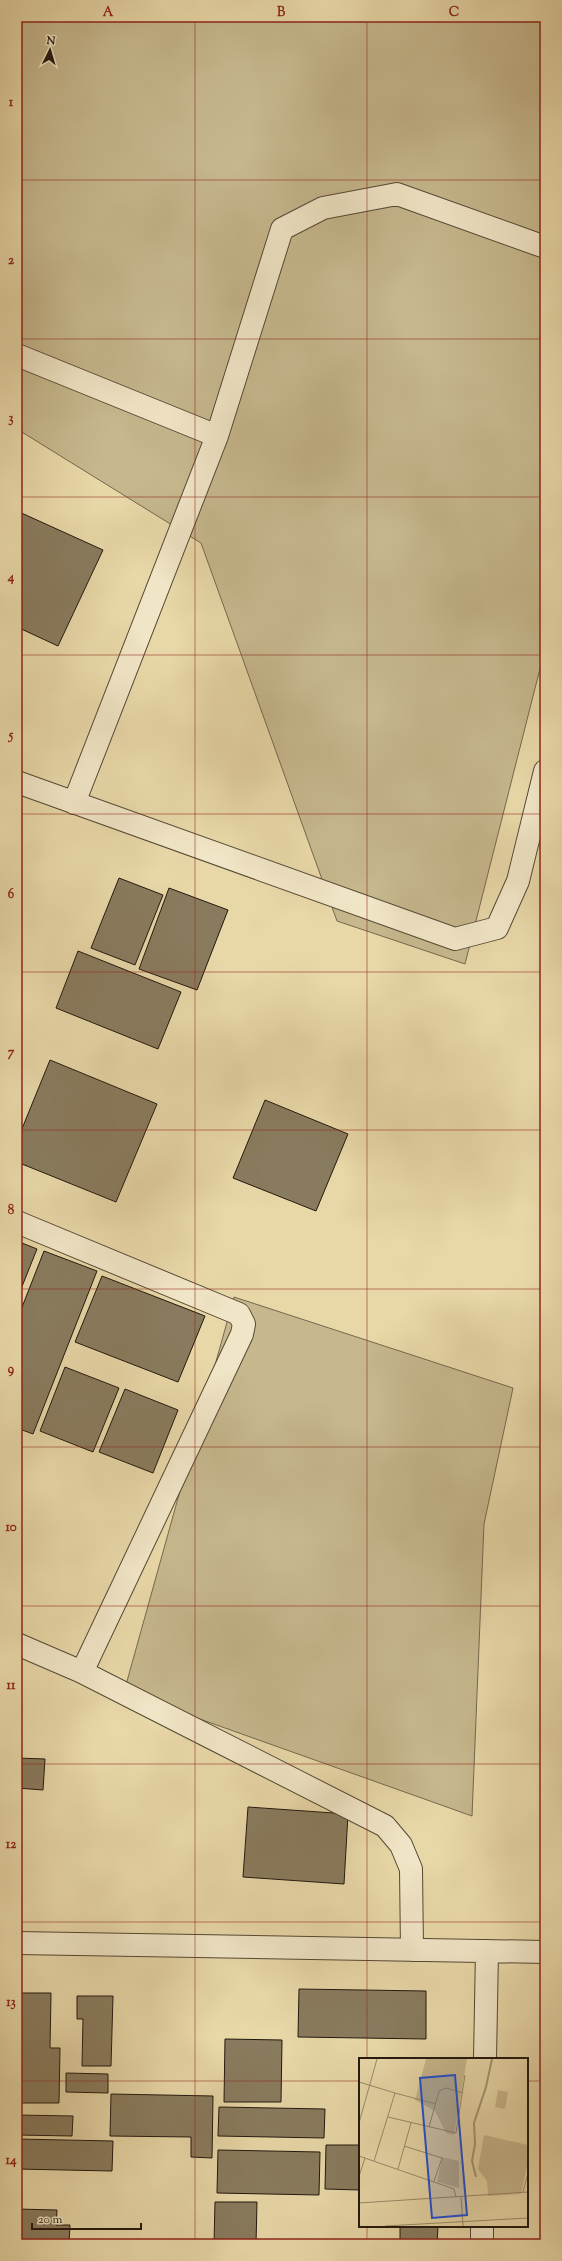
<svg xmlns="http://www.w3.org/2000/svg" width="562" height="2261" viewBox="0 0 562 2261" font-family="'Sorts Mill Goudy',serif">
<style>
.green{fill:#c6b78d;stroke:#74684e}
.building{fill:#897b5e;stroke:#22180e}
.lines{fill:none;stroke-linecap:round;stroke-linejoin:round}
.minor-casing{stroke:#544834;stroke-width:24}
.minor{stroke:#f0e5c6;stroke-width:22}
.grid{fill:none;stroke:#8f2418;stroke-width:1;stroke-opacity:0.55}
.inset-river{fill:none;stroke:#a59673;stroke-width:2}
.inset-road{fill:none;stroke:#998b6a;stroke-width:1}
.view{fill:#1d4ed8;fill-opacity:0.15;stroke:#1d4ed8;stroke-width:2}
.inset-edge{fill:none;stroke:#22180e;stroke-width:2}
.neatline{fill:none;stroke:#8f2418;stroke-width:1.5}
.grid-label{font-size:13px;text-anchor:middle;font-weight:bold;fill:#8f2418}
</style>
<rect width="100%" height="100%" fill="#e8d7a7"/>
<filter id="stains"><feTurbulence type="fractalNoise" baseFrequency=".005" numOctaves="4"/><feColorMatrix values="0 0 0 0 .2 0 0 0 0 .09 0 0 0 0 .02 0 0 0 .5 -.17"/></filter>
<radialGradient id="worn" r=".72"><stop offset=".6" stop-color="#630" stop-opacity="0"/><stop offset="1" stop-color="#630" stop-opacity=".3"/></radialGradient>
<path class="green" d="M 17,17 L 545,17 L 545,649 L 465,964 L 337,921 L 201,543 L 17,429 Z
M 234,1297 L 513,1388 L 484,1524 L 472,1816 L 124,1692 Z"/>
<path class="building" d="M 17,511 L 103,550 L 58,646 L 17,627 Z
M 119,878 L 163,895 L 135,965 L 91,948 Z
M 169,888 L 228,910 L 197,990 L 139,969 Z
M 78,951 L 181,992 L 158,1049 L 56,1008 Z
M 50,1060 L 157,1104 L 116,1202 L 17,1162 L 17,1141 Z
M 265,1100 L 348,1134 L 316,1211 L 233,1178 Z
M 17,1241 L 37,1249 L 17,1299 Z
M 44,1251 L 97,1271 L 33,1434 L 17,1428 L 17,1320 Z
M 102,1276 L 205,1316 L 178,1382 L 75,1342 Z
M 65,1367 L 119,1388 L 93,1452 L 40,1431 Z
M 125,1389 L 178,1410 L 153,1473 L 99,1452 Z
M 17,1758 L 45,1759 L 43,1790 L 17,1788 Z
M 248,1807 L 348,1814 L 344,1884 L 243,1877 Z
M 299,1989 L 426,1991 L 426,2039 L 298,2037 Z
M 543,1989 L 545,1989 L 545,2054 L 544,2054 Z
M 17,1993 L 51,1993 L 50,2048 L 60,2048 L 59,2103 L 17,2103 Z
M 77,1996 L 113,1996 L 111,2066 L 82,2066 L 83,2019 L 77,2019 Z
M 225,2039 L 282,2040 L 281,2102 L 224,2102 Z
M 543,2066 L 545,2066 L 545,2143 L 541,2143 Z
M 66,2073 L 108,2074 L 108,2093 L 66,2092 Z
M 111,2094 L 213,2096 L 212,2158 L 191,2157 L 191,2137 L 110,2136 Z
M 219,2107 L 325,2109 L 324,2138 L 218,2136 Z
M 17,2115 L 73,2116 L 72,2136 L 17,2135 Z
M 17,2139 L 113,2141 L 112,2171 L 17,2169 Z
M 326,2145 L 360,2145 L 360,2190 L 325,2189 Z
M 218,2150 L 320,2152 L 319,2195 L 217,2193 Z
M 215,2202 L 257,2202 L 256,2244 L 214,2244 Z
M 17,2209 L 57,2210 L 56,2225 L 70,2225 L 69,2243 L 98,2244 L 17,2244 Z
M 400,2226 L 438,2226 L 437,2244 L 400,2244 Z"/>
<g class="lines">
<g class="minor-casing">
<path id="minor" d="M 17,355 L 217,436
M 17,782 L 455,939 L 497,928 L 518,881 L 545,771
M 74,803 L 217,436 L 282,229 L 323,208 L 397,194 L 545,247
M 17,1222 L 239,1314 L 244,1324 L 242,1334 L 82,1672
M 17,1644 L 82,1672 L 385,1826 L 401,1845 L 411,1869 L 412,1950
M 17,1943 L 545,1952
M 485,2059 L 487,1951
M 482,2244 L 482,2226"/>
</g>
<use href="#minor" class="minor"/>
</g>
<path class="grid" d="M 195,17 L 195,2244M 367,17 L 367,2059M 17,180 L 545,180M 17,339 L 545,339M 17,497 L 545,497M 17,655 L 545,655M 17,814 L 545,814M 17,972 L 545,972M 17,1130 L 545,1130M 17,1289 L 545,1289M 17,1447 L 545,1447M 17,1606 L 545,1606M 17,1764 L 545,1764M 17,1922 L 545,1922M 17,2081 L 360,2081M 527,2081 L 545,2081M 367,2226 L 367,2244"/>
<g transform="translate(359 2058)">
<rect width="169" height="169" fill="#e8d7a7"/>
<path d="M 67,1 L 108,1 L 95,77 L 87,75 L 76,53 L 56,42 ZM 139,32 L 149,34 L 146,51 L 136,49 ZM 125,77 L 169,87 L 169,104 L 162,136 L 129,138 L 128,123 L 119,111 ZM 83,99 L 100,103 L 100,130 L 78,124 Z" fill="#c6b78d"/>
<path class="inset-river" d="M 117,119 L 113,103 L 116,86 L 115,65 L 127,29 L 133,1"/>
<path class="inset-road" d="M 0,24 L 36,35 L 15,103M 36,35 L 77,46M 29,59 L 97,75 L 106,17M 0,65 L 18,1M 70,69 L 80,33 L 87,30 L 104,35M 45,88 L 83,100 L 75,123M 0,98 L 95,131 L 97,139M 39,111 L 52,65M 0,118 L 6,100M 164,134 L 169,115M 102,138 L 104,168M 0,145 L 169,134M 26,168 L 169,160"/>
<path class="view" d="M 96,17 L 108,157 L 73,160 L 61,20 Z"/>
<rect width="169" height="169" class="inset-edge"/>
</g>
<rect width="562" height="2261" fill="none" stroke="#e8d7a7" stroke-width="44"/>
<g transform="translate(50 50) rotate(5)" stroke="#f0e5c6" stroke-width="3" paint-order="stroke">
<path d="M0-3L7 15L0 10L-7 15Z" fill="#22180e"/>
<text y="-6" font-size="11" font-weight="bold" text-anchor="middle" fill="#22180e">N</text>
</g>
<path d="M32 2223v6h109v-6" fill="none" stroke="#22180e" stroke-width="2"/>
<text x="38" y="2223" font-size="12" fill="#22180e" stroke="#f0e5c6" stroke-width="3" paint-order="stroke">20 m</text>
<rect x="22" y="22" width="518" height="2217" class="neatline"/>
<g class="grid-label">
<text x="108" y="16">A</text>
<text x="281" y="16">B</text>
<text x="454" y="16">C</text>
<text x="11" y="106">1</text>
<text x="11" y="264">2</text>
<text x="11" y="422">3</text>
<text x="11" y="581">4</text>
<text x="11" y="739">5</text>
<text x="11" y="898">6</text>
<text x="11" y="1056">7</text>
<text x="11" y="1214">8</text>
<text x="11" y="1373">9</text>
<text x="11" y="1531">10</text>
<text x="11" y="1689">11</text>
<text x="11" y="1848">12</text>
<text x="11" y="2006">13</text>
<text x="11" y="2164">14</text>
</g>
<rect width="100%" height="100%" filter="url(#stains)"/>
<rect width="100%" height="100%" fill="url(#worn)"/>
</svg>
